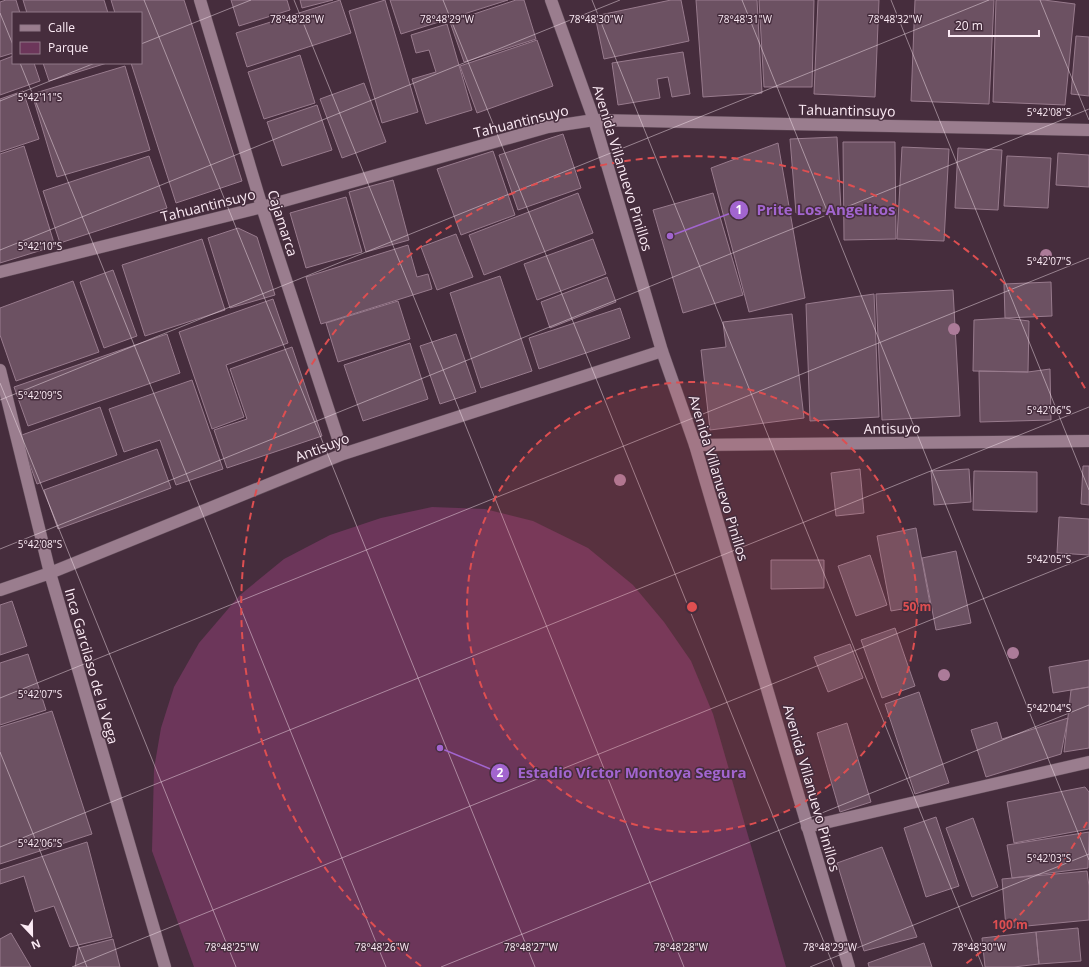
<svg xmlns="http://www.w3.org/2000/svg" width="1089" height="967" viewBox="0 0 1089 967" font-family="'Open Sans',sans-serif">
<style>
.green{fill:#6c365a}
.building{fill:#6c5162;stroke:#987b8d}
.lines{fill:none;stroke-linecap:round;stroke-linejoin:round}
.minor-casing{stroke:#624d5a;stroke-width:13}
.tertiary-casing{stroke:#624d5a;stroke-width:13}
.minor{stroke:#9a7d8e;stroke-width:12}
.tertiary{stroke:#9a7d8e;stroke-width:12}
.tree{fill:#ac7b99}
.ticks{fill:none;stroke:#fcebf5;stroke-width:1;stroke-opacity:0.45}
.ring{fill:none;stroke:#de4f51;stroke-width:2;stroke-dasharray:7 5}
.labels{text-anchor:middle;dominant-baseline:central;stroke-width:3;stroke-linejoin:round;paint-order:stroke}
.street-label{font-size:14px;fill:#fcebf5;stroke:#462d3d}
.ticks-label{font-size:10px;text-anchor:middle;fill:#fcebf5;stroke:#462d3d;stroke-width:3;stroke-linejoin:round;paint-order:stroke}
.centre{fill:#de4f51;stroke:#462d3d;stroke-width:2}
.ring-label{font-size:12px;text-anchor:middle;font-weight:bold;fill:#de4f51;stroke:#462d3d;stroke-width:3;stroke-linejoin:round;paint-order:stroke}
.leader{fill:none;stroke:#a265cf;stroke-width:1.5}
.callout-dot{fill:#a265cf;stroke:#462d3d;stroke-width:1.5}
.mark-label{font-size:12px;text-anchor:middle;font-weight:bold;fill:#fff}
.callout-label{font-size:15px;text-anchor:middle;font-weight:bold;fill:#a265cf;stroke:#462d3d;stroke-width:3;stroke-linejoin:round;paint-order:stroke}
</style>
<rect width="100%" height="100%" fill="#462d3d"/>
<path class="green" d="M 432,507 L 485,509 L 533,521 L 588,548 L 633,585 L 664,622 L 691,661 L 713,714 L 786,967 L 194,967 L 152,851 L 154,769 L 161,728 L 174,687 L 199,643 L 240,595 L 284,559 L 330,535 L 381,518 Z"/>
<path class="building" d="M 6,0 L 16,0 L 20,13 L 13,13 L 13,53 L 0,57 L 0,2 Z
M 23,0 L 104,0 L 108,13 L 27,13 Z
M 111,0 L 184,0 L 242,181 L 176,203 L 131,63 L 141,63 L 141,13 L 115,13 Z
M 231,0 L 287,0 L 290,10 L 239,26 Z
M 300,0 L 333,0 L 302,8 Z
M 340,0 L 351,33 L 247,67 L 236,33 Z
M 385,0 L 418,112 L 382,123 L 349,11 Z
M 390,0 L 508,0 L 401,34 Z
M 516,0 L 524,0 L 536,39 L 464,62 L 450,22 Z
M 671,0 L 681,0 L 689,41 L 604,59 L 595,16 Z
M 696,0 L 757,0 L 762,93 L 703,97 Z
M 759,0 L 814,0 L 812,87 L 764,87 Z
M 818,0 L 879,0 L 875,97 L 814,94 Z
M 915,0 L 994,0 L 989,104 L 911,101 Z
M 996,0 L 1044,0 L 1075,4 L 1065,105 L 993,102 Z
M 447,24 L 472,110 L 426,124 L 412,79 L 436,72 L 429,50 L 416,53 L 411,35 Z
M 1076,36 L 1089,37 L 1089,96 L 1071,94 Z
M 537,40 L 553,86 L 477,113 L 460,66 Z
M 683,52 L 690,94 L 672,97 L 668,77 L 657,79 L 660,98 L 618,105 L 612,63 Z
M 300,55 L 315,103 L 264,119 L 248,72 Z
M 13,56 L 13,63 L 34,63 L 40,81 L 0,95 L 0,61 Z
M 43,63 L 107,63 L 49,81 Z
M 125,66 L 150,150 L 57,177 L 32,94 Z
M 364,83 L 386,142 L 342,158 L 320,99 Z
M 23,91 L 39,139 L 0,152 L 0,99 Z
M 317,105 L 332,150 L 282,166 L 267,122 Z
M 563,134 L 581,188 L 518,210 L 499,155 Z
M 837,137 L 841,210 L 796,213 L 790,139 Z
M 843,142 L 895,142 L 896,239 L 844,240 Z
M 778,143 L 805,298 L 749,312 L 711,168 Z
M 24,146 L 55,246 L 0,263 L 0,154 Z
M 902,147 L 949,149 L 944,241 L 897,239 Z
M 958,148 L 1002,150 L 998,210 L 955,208 Z
M 493,151 L 515,215 L 461,235 L 437,169 Z
M 1058,153 L 1089,155 L 1089,187 L 1056,185 Z
M 149,156 L 167,208 L 60,243 L 43,191 Z
M 1007,156 L 1051,158 L 1048,208 L 1004,206 Z
M 393,180 L 409,240 L 366,252 L 349,192 Z
M 578,193 L 593,233 L 484,275 L 469,235 Z
M 713,193 L 743,295 L 683,313 L 653,210 Z
M 346,197 L 362,252 L 306,268 L 290,213 Z
M 238,228 L 257,237 L 275,295 L 230,308 L 208,238 Z
M 456,234 L 473,277 L 437,290 L 421,247 Z
M 202,239 L 225,310 L 145,336 L 122,265 Z
M 593,239 L 606,274 L 537,300 L 524,264 Z
M 408,245 L 417,277 L 428,274 L 432,289 L 321,324 L 306,277 Z
M 113,270 L 137,336 L 104,348 L 80,282 Z
M 500,276 L 532,371 L 481,388 L 450,293 Z
M 607,277 L 616,302 L 550,328 L 541,302 Z
M 73,281 L 99,352 L 16,381 L 0,335 L 0,308 Z
M 1051,282 L 1052,316 L 1005,318 L 1004,284 Z
M 953,290 L 960,416 L 882,420 L 876,294 Z
M 874,294 L 879,417 L 810,421 L 806,304 Z
M 273,299 L 288,343 L 226,365 L 244,417 L 212,429 L 179,332 Z
M 398,301 L 410,339 L 338,362 L 326,323 Z
M 620,308 L 630,338 L 539,369 L 529,338 Z
M 792,314 L 804,418 L 710,430 L 701,350 L 726,347 L 723,322 Z
M 1005,318 L 1029,321 L 1028,372 L 973,371 L 974,320 Z
M 167,334 L 180,373 L 28,426 L 14,387 Z
M 456,334 L 476,392 L 440,404 L 420,346 Z
M 410,343 L 428,399 L 363,421 L 344,365 Z
M 292,347 L 322,436 L 227,468 L 214,430 L 247,419 L 230,369 Z
M 1050,369 L 1051,420 L 980,422 L 979,371 L 1028,372 Z
M 192,380 L 223,469 L 176,485 L 160,440 L 124,452 L 109,409 Z
M 100,407 L 117,455 L 37,484 L 19,436 Z
M 157,449 L 171,488 L 58,529 L 44,490 Z
M 1083,466 L 1089,466 L 1089,505 L 1081,504 Z
M 860,469 L 864,513 L 836,516 L 831,473 Z
M 969,469 L 971,502 L 934,505 L 931,471 Z
M 974,471 L 1037,472 L 1037,512 L 973,510 Z
M 1059,517 L 1089,519 L 1089,555 L 1057,553 Z
M 916,528 L 930,604 L 891,611 L 877,536 Z
M 956,551 L 971,623 L 936,630 L 922,558 Z
M 870,555 L 887,605 L 856,616 L 838,566 Z
M 771,560 L 824,560 L 824,588 L 771,589 Z
M 12,601 L 27,646 L 0,655 L 0,605 Z
M 895,628 L 915,686 L 882,698 L 861,640 Z
M 850,644 L 863,678 L 828,692 L 814,657 Z
M 28,654 L 46,710 L 0,725 L 0,663 Z
M 1089,660 L 1089,687 L 1053,693 L 1049,667 Z
M 1089,687 L 1089,748 L 1064,752 L 1071,690 Z
M 919,692 L 949,783 L 915,794 L 885,704 Z
M 52,711 L 92,834 L 0,864 L 0,727 Z
M 1068,718 L 1061,754 L 986,777 L 971,730 L 997,722 L 1002,739 Z
M 847,723 L 871,802 L 840,812 L 817,733 Z
M 1085,787 L 1089,792 L 1089,829 L 1014,843 L 1007,802 Z
M 936,817 L 959,886 L 926,897 L 904,828 Z
M 973,818 L 998,887 L 972,897 L 946,828 Z
M 1089,832 L 1088,868 L 1012,878 L 1007,845 Z
M 87,842 L 112,937 L 70,947 L 54,906 L 35,912 L 24,876 L 0,884 L 0,870 Z
M 882,847 L 917,937 L 864,951 L 837,863 Z
M 1087,871 L 1089,886 L 1089,920 L 1006,928 L 1002,879 Z
M 1078,928 L 1081,961 L 1039,964 L 1036,932 Z
M 1036,932 L 1039,964 L 1014,967 L 985,967 L 982,938 Z
M 11,933 L 31,967 L 0,967 L 0,939 Z
M 113,939 L 120,967 L 75,967 L 78,948 Z
M 924,943 L 932,967 L 869,967 L 868,963 Z"/>
<g class="lines">
<g class="minor-casing">
<path id="minor" d="M 200,0 L 262,207 L 343,454
M 0,272 L 262,207 L 548,127 L 594,120 L 1089,130
M 0,370 L 50,573 L 165,967
M 695,445 L 1089,441
M 0,590 L 50,573 L 343,454 L 662,351
M 807,827 L 1089,762"/>
</g>
<g class="tertiary-casing">
<path id="tertiary" d="M 551,0 L 594,120 L 662,351 L 695,445 L 849,967"/>
</g>
<use href="#minor" class="minor"/>
<use href="#tertiary" class="tertiary"/>
</g>
<g class="tree">
<circle cx="1046" cy="255" r="6"/>
<circle cx="954" cy="329" r="6"/>
<circle cx="620" cy="480" r="6"/>
<circle cx="1013" cy="653" r="6"/>
<circle cx="944" cy="675" r="6"/>
</g>
<path class="ticks" d="M 144,0 L 535,967M 294,0 L 684,967M 443,0 L 834,967M 592,0 L 983,967M 742,0 L 1089,860M 891,0 L 1089,490M 1040,0 L 1089,120M 0,13 L 13,45M 141,44 L 251,0M 20,63 L 386,967M 0,101 L 95,63M 0,250 L 620,0M 0,383 L 236,967M 0,400 L 989,0M 0,549 L 1089,109M 0,698 L 1089,258M 0,752 L 87,967M 0,847 L 1089,407M 72,967 L 1089,556M 441,967 L 1089,705M 810,967 L 1089,854"/>
<circle cx="692" cy="607" r="225" fill="#de4f51" fill-opacity=".12"/>
<g class="ring">
<circle cx="692" cy="607" r="225"/>
<path d="M1087 822A450 450 0 0 1 963 966M421 966A450 450 0 1 1 1087 392"/>
</g>
<g class="labels">
<g class="street-label">
<text transform="translate(847 110) rotate(1)">Tahuantinsuyo</text>
<text transform="translate(521 121) rotate(-14)">Tahuantinsuyo</text>
<text transform="translate(623 168) rotate(73)">Avenida Villanuevo Pinillos</text>
<text transform="translate(208 205) rotate(-14)">Tahuantinsuyo</text>
<text transform="translate(283 223) rotate(72)">Cajamarca</text>
<text transform="translate(892 428) rotate(-1)">Antisuyo</text>
<text transform="translate(322 447) rotate(-21)">Antisuyo</text>
<text transform="translate(719 478) rotate(73)">Avenida Villanuevo Pinillos</text>
<text transform="translate(92 666) rotate(74)">Inca Garcilaso de la Vega</text>
<text transform="translate(812 788) rotate(74)">Avenida Villanuevo Pinillos</text>
</g>
</g>
<g class="ticks-label">
<text x="297" y="23">78°48'28"W</text>
<text x="447" y="23">78°48'29"W</text>
<text x="596" y="23">78°48'30"W</text>
<text x="745" y="23">78°48'31"W</text>
<text x="895" y="23">78°48'32"W</text>
<text x="40" y="101">5°42'11"S</text>
<text x="1049" y="116">5°42'08"S</text>
<text x="40" y="250">5°42'10"S</text>
<text x="1049" y="265">5°42'07"S</text>
<text x="40" y="399">5°42'09"S</text>
<text x="1049" y="414">5°42'06"S</text>
<text x="40" y="548">5°42'08"S</text>
<text x="1049" y="563">5°42'05"S</text>
<text x="40" y="698">5°42'07"S</text>
<text x="1049" y="712">5°42'04"S</text>
<text x="40" y="847">5°42'06"S</text>
<text x="1049" y="862">5°42'03"S</text>
<text x="232" y="951">78°48'25"W</text>
<text x="382" y="951">78°48'26"W</text>
<text x="531" y="951">78°48'27"W</text>
<text x="681" y="951">78°48'28"W</text>
<text x="830" y="951">78°48'29"W</text>
<text x="979" y="951">78°48'30"W</text>
</g>
<circle cx="692" cy="607" r="6" class="centre"/>
<g class="ring-label">
<text x="917" y="611">50 m</text>
<text x="1010" y="929">100 m</text>
</g>
<path class="leader" d="M670 236L739 210M440 748L500 773"/>
<g class="callout-dot">
<circle cx="670" cy="236" r="4"/>
<circle cx="440" cy="748" r="4"/>
<circle cx="739" cy="210" r="10"/>
<circle cx="500" cy="773" r="10"/>
</g>
<g class="mark-label">
<text x="739" y="214">1</text>
<text x="500" y="777">2</text>
</g>
<g class="callout-label">
<text x="826" y="215">Prite Los Angelitos</text>
<text x="632" y="778">Estadio Víctor Montoya Segura</text>
</g>
<rect x="12" y="12" width="130" height="52" fill="#462d3d" stroke="#8f7987"/>
<rect x="20" y="25" width="20" height="6" fill="#9a7d8e" stroke="#8f7987"/>
<text x="48" y="32" font-size="12" fill="#fcebf5">Calle</text>
<rect x="20" y="42" width="20" height="12" fill="#6c365a" stroke="#8f7987"/>
<text x="48" y="52" font-size="12" fill="#fcebf5">Parque</text>
<g transform="translate(32 935) rotate(158)" stroke="#462d3d" stroke-width="3" paint-order="stroke">
<path d="M0-3L7 15L0 10L-7 15Z" fill="#fcebf5"/>
<text y="-6" font-size="11" font-weight="bold" text-anchor="middle" fill="#fcebf5">N</text>
</g>
<path d="M949 30v6h90v-6" fill="none" stroke="#fcebf5" stroke-width="2"/>
<text x="955" y="30" font-size="12" fill="#fcebf5" stroke="#462d3d" stroke-width="3" paint-order="stroke">20 m</text>
</svg>
